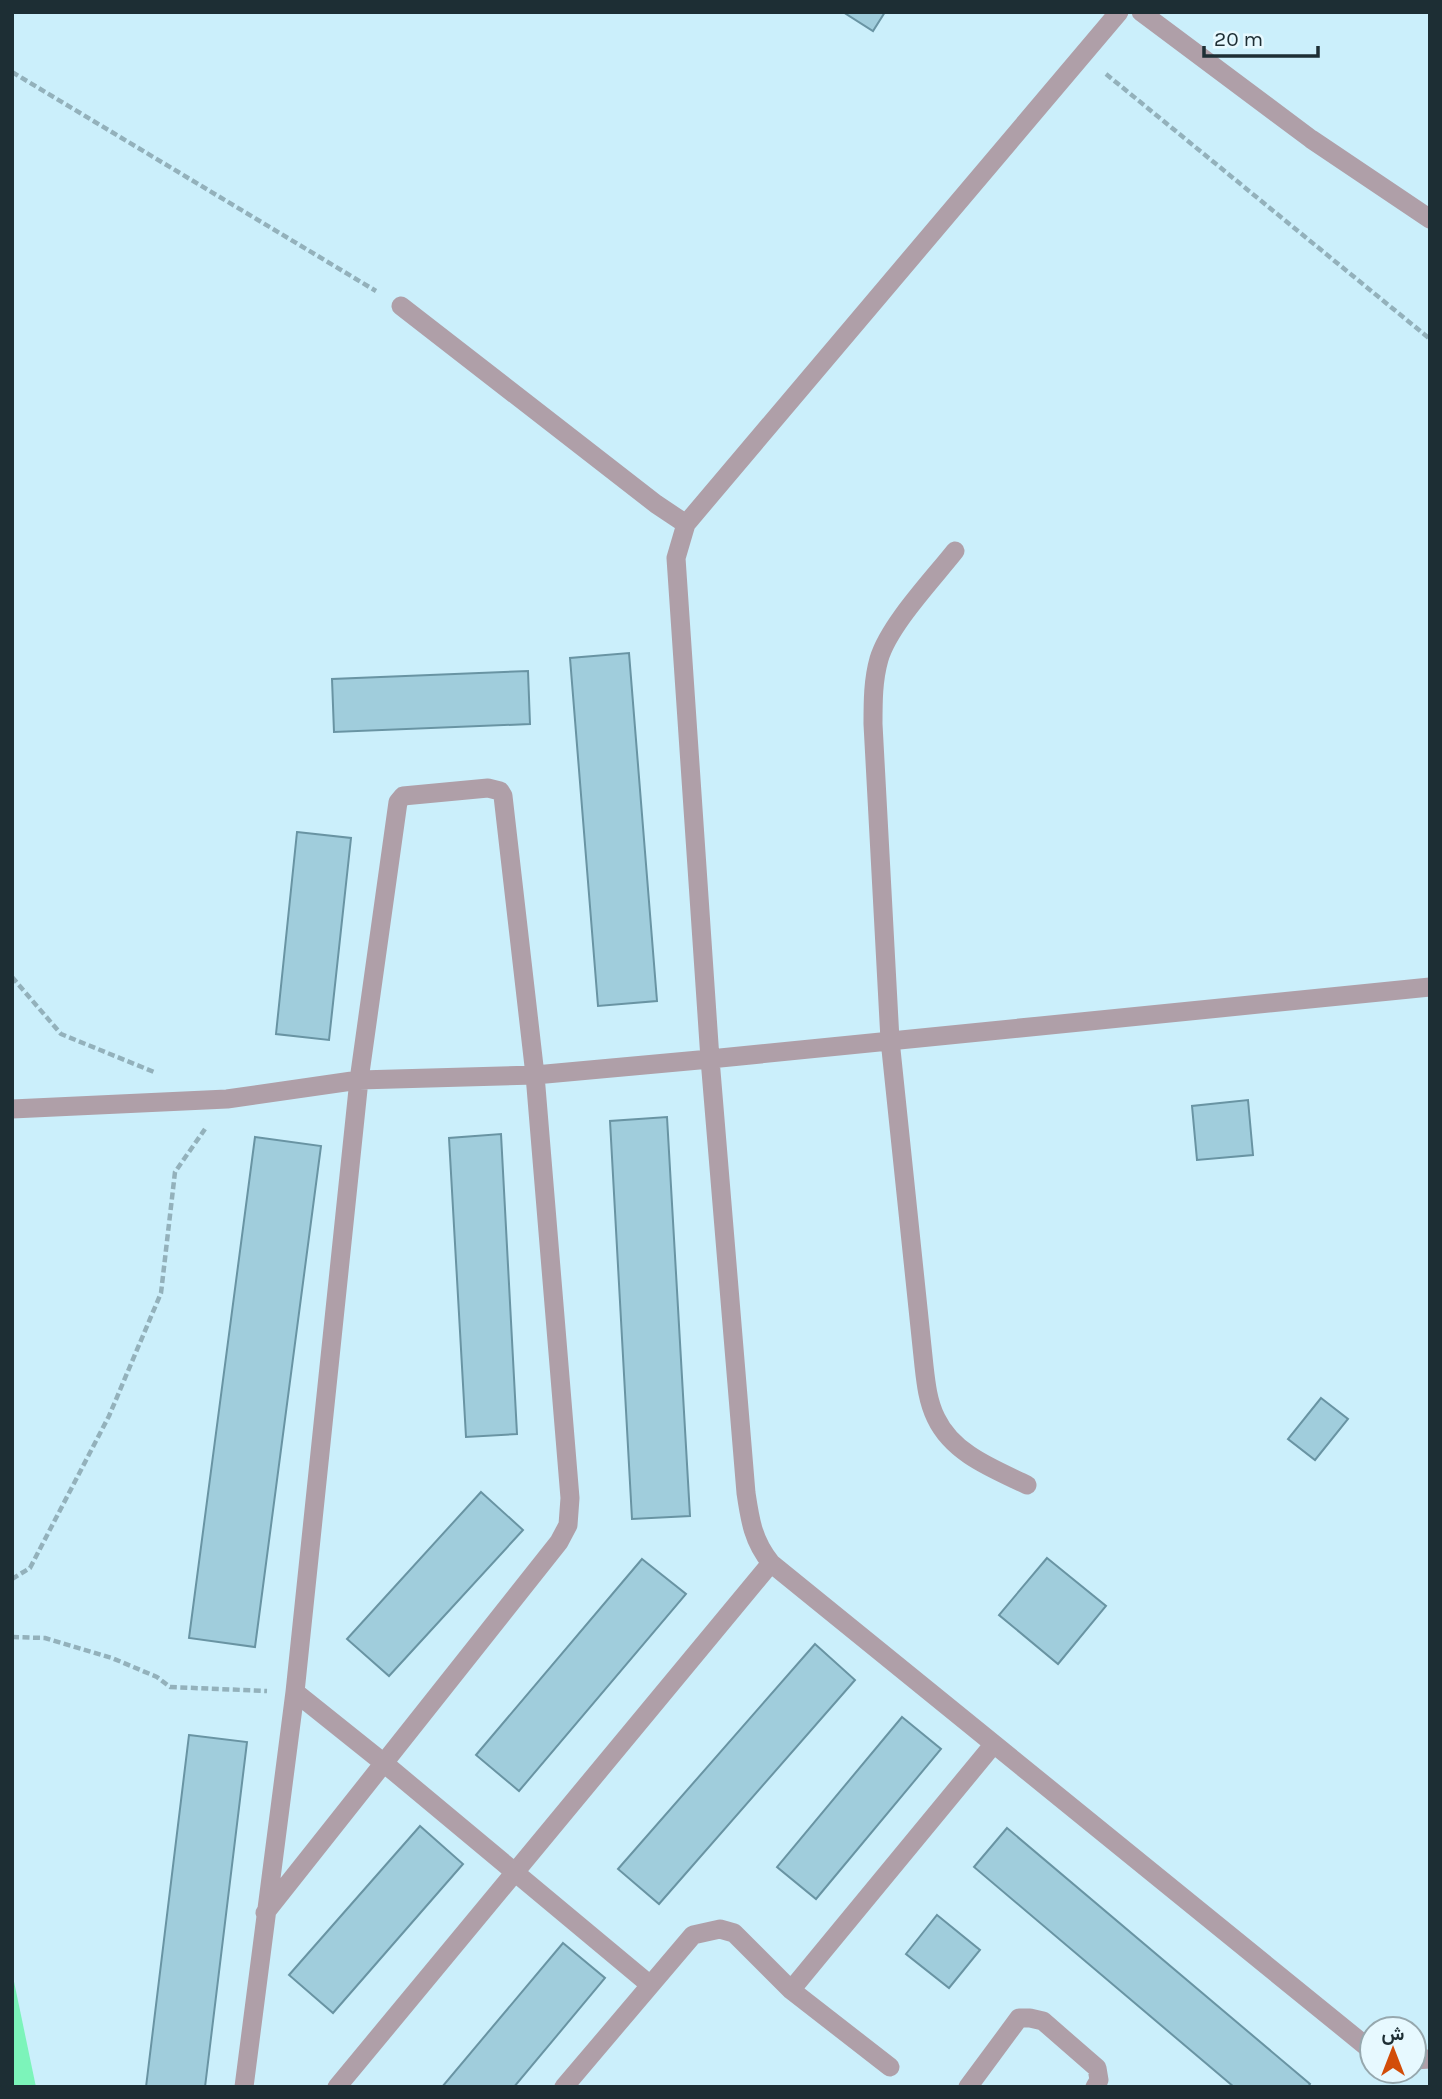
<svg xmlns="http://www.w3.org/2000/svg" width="1442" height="2099" viewBox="0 0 1442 2099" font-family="Karla,Vazirmatn,sans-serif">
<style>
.green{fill:#7cf4ba}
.building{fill:#a0cddc;stroke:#6994a3;stroke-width:2}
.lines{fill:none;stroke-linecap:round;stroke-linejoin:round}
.path{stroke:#93b1bb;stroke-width:4.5;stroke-dasharray:7 3.5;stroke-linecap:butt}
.minor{stroke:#af9fa8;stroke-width:19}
</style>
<rect width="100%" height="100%" fill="#cbeffb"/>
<path class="green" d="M 12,1972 L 36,2087 L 12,2087 Z"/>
<path class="building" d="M 843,12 L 885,12 L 873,31 Z
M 629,653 L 657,1001 L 598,1006 L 570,658 Z
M 528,671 L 530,724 L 334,732 L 332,679 Z
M 297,832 L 351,838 L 329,1040 L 276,1034 Z
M 1248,1100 L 1253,1155 L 1197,1160 L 1192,1106 Z
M 667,1117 L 690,1516 L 632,1519 L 610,1121 Z
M 501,1134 L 517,1434 L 466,1437 L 449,1138 Z
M 255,1137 L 321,1146 L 255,1647 L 189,1638 Z
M 1321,1398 L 1348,1419 L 1315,1460 L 1288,1439 Z
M 481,1492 L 523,1530 L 389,1676 L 347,1639 Z
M 1047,1558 L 1106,1606 L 1058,1664 L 999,1615 Z
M 642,1559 L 686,1594 L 519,1791 L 476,1755 Z
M 815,1644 L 855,1680 L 659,1904 L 618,1869 Z
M 902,1717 L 941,1749 L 816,1899 L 777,1867 Z
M 189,1735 L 247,1742 L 205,2087 L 146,2087 Z
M 420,1826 L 463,1864 L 333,2013 L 289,1975 Z
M 1007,1828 L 1310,2084 L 1308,2087 L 1234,2087 L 974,1867 Z
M 937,1915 L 980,1950 L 949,1988 L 906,1954 Z
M 563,1943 L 605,1978 L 514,2087 L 442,2087 Z"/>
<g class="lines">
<path class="path" d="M 12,72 L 376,291
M 1106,74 L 1430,339
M 12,977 L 61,1034 L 154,1072
M 12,1579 L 30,1568 L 109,1416 L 161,1293 L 175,1172 L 205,1129
M 12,1637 L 45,1638 L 112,1658 L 157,1677 L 170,1687 L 267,1691"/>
<path class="minor" d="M 1119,12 L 686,524 L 676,558 L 710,1059 L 1430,987
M 1141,12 L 1311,139 L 1430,219
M 401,306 L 656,504 L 686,524
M 955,551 C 933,579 889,625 879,659 C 873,680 873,702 873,724 L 890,1040 L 924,1366 C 926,1384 928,1402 936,1418 C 953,1454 994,1469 1027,1485
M 12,1109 L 227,1099 L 359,1080 L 535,1075 L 710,1059 L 746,1493 C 750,1520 753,1541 771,1563 L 1372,2051
M 295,1692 L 385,1764 L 649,1984
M 791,1990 L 993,1745
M 1414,2060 L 1430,2059
M 244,2087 L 295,1692 L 359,1080 L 398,802 L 403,796 L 488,788 L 500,791 L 503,796 L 535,1075 L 570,1498 L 568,1525 L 559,1542 L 265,1913
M 337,2087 L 771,1563
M 564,2087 L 693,1935 L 720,1929 L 734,1933 L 791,1990 L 890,2067
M 968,2087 L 1019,2018 L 1030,2018 L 1043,2021 L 1097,2068 L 1099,2080 L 1095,2087"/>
</g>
<rect width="1442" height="2099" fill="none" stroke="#1d2e34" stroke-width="28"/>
<g transform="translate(1393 2050)"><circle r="33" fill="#e7f9ff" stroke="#96a8ae" stroke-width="2"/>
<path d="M0-5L12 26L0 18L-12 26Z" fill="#d24d09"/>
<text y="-10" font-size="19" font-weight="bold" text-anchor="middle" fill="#1d2e34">ش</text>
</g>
<path d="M1204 46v10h114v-10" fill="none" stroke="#1d2e34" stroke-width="3.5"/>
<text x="1214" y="46" font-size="21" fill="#1d2e34" stroke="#e7f9ff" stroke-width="5" paint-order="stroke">20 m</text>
</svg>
